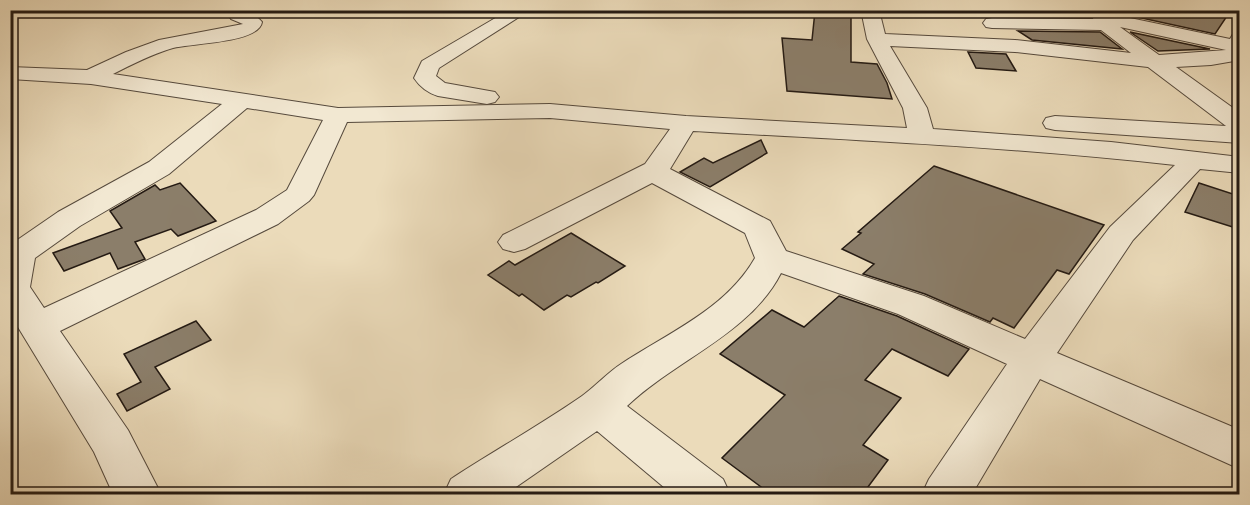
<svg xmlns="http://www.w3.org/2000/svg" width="1250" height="505" viewBox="0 0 1250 505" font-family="'EB Garamond',serif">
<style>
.building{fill:#8b7e6a;stroke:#241a13;stroke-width:1.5}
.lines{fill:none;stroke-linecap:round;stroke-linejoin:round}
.minor-casing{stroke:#564a3d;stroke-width:2}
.minor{fill:#f2e8d2;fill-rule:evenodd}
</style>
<rect width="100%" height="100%" fill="#ebdbba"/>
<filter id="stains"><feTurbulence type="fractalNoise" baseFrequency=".00333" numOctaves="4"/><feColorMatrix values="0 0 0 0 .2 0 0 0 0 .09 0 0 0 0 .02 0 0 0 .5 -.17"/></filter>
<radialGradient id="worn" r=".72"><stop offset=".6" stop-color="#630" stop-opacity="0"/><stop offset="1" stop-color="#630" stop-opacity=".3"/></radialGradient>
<path class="building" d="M 999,10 L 1093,10 L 1091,17 L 1004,16 Z
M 1115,10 L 1172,10 L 1201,16 L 1205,10 L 1231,10 L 1215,34 L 1114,12 Z
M 815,11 L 851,14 L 851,62 L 877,64 L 887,83 L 892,99 L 787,91 L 782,38 L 812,40 Z
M 1018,31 L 1100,32 L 1122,49 L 1032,40 Z
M 1130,32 L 1210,49 L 1158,51 Z
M 968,52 L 1006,54 L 1016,71 L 976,68 Z
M 761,140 L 767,153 L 710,187 L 680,172 L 704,158 L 713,163 Z
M 934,166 L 1104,225 L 1069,274 L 1057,270 L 1014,328 L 993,318 L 990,322 L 925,294 L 863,274 L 874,264 L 842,249 L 861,233 L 858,232 Z
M 180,183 L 216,221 L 178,236 L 171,229 L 135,242 L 145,259 L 118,269 L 110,253 L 64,271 L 53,253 L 122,228 L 110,211 L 155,185 L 160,190 Z
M 1199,183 L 1239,196 L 1239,229 L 1185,212 Z
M 571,233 L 625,266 L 598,283 L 596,282 L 571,297 L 567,295 L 544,310 L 522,294 L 519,296 L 488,275 L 509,261 L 515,265 Z
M 839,296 L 897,316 L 969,349 L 948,376 L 892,349 L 865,380 L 901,398 L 863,445 L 888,460 L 862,495 L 772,495 L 722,458 L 785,395 L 720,354 L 772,310 L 804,327 Z
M 196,321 L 211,340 L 155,367 L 170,389 L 127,411 L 117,394 L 141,382 L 124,354 Z"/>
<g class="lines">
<g class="minor-casing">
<path id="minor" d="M 226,10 C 239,10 253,11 262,22 C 259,43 192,43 173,48 C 152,54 133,64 113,74 L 338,108 L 550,104 L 686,116 L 907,128 L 903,108 L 867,39 L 861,10 L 879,10 L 885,34 L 1015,40 L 1131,53 L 1101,30 L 992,28 L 986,27 L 983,23 L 986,19 L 992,18 L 1093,19 L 1095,10 L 1113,10 L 1111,14 L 1230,39 L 1233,34 L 1240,32 L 1240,60 L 1211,65 L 1176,67 L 1240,113 L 1240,143 L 1055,130 L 1046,128 L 1043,123 L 1046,118 L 1055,116 L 1226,126 L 1148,67 L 1015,52 L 890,46 L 927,108 L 933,129 L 1111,142 L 1240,157 L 1240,173 L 1200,169 L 1133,240 L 1057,353 L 1240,430 L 1240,469 L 1040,379 L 972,494 L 922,494 L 929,479 L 1007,364 L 898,314 L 781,273 C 750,334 675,360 627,406 L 723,479 L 730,494 L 672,494 L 597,431 L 506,494 L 444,494 L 451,479 C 494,451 540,425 582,396 C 596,386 607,373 621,364 C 668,333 726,309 755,258 L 745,233 L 652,183 L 525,249 L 514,252 L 503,249 L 498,242 L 503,235 L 645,164 L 670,129 L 550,118 L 347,122 L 314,195 L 309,201 L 278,224 L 60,331 L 128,430 L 161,494 L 113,494 L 94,452 L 10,314 L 10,245 L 58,212 L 149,162 L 222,104 L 91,84 L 10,79 L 10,67 L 87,70 L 126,52 L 159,40 L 243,24 L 231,19 ZM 1120,27 L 1226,50 L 1159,55 ZM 247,108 L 323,120 L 287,190 L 256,210 L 44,308 L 30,287 L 35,258 L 80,226 L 169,174 ZM 693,131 C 854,140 1015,147 1175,165 L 1110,227 L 1025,339 L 924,296 L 786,251 L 770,221 L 670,169 Z
M 509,10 L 530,10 L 439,68 L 436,76 L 445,83 L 495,92 L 499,97 L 495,102 L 487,104 L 438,96 C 428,93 420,87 414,78 L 422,61 Z"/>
</g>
<use href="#minor" class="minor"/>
</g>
<rect width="1250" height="505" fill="none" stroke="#ebdbba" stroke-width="36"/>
<rect x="12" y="12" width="1226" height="481" fill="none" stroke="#241a13" stroke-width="3"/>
<rect x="18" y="18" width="1214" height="469" fill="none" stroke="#241a13" stroke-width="1.5"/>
<rect width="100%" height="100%" filter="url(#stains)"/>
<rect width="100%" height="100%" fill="url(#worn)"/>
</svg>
